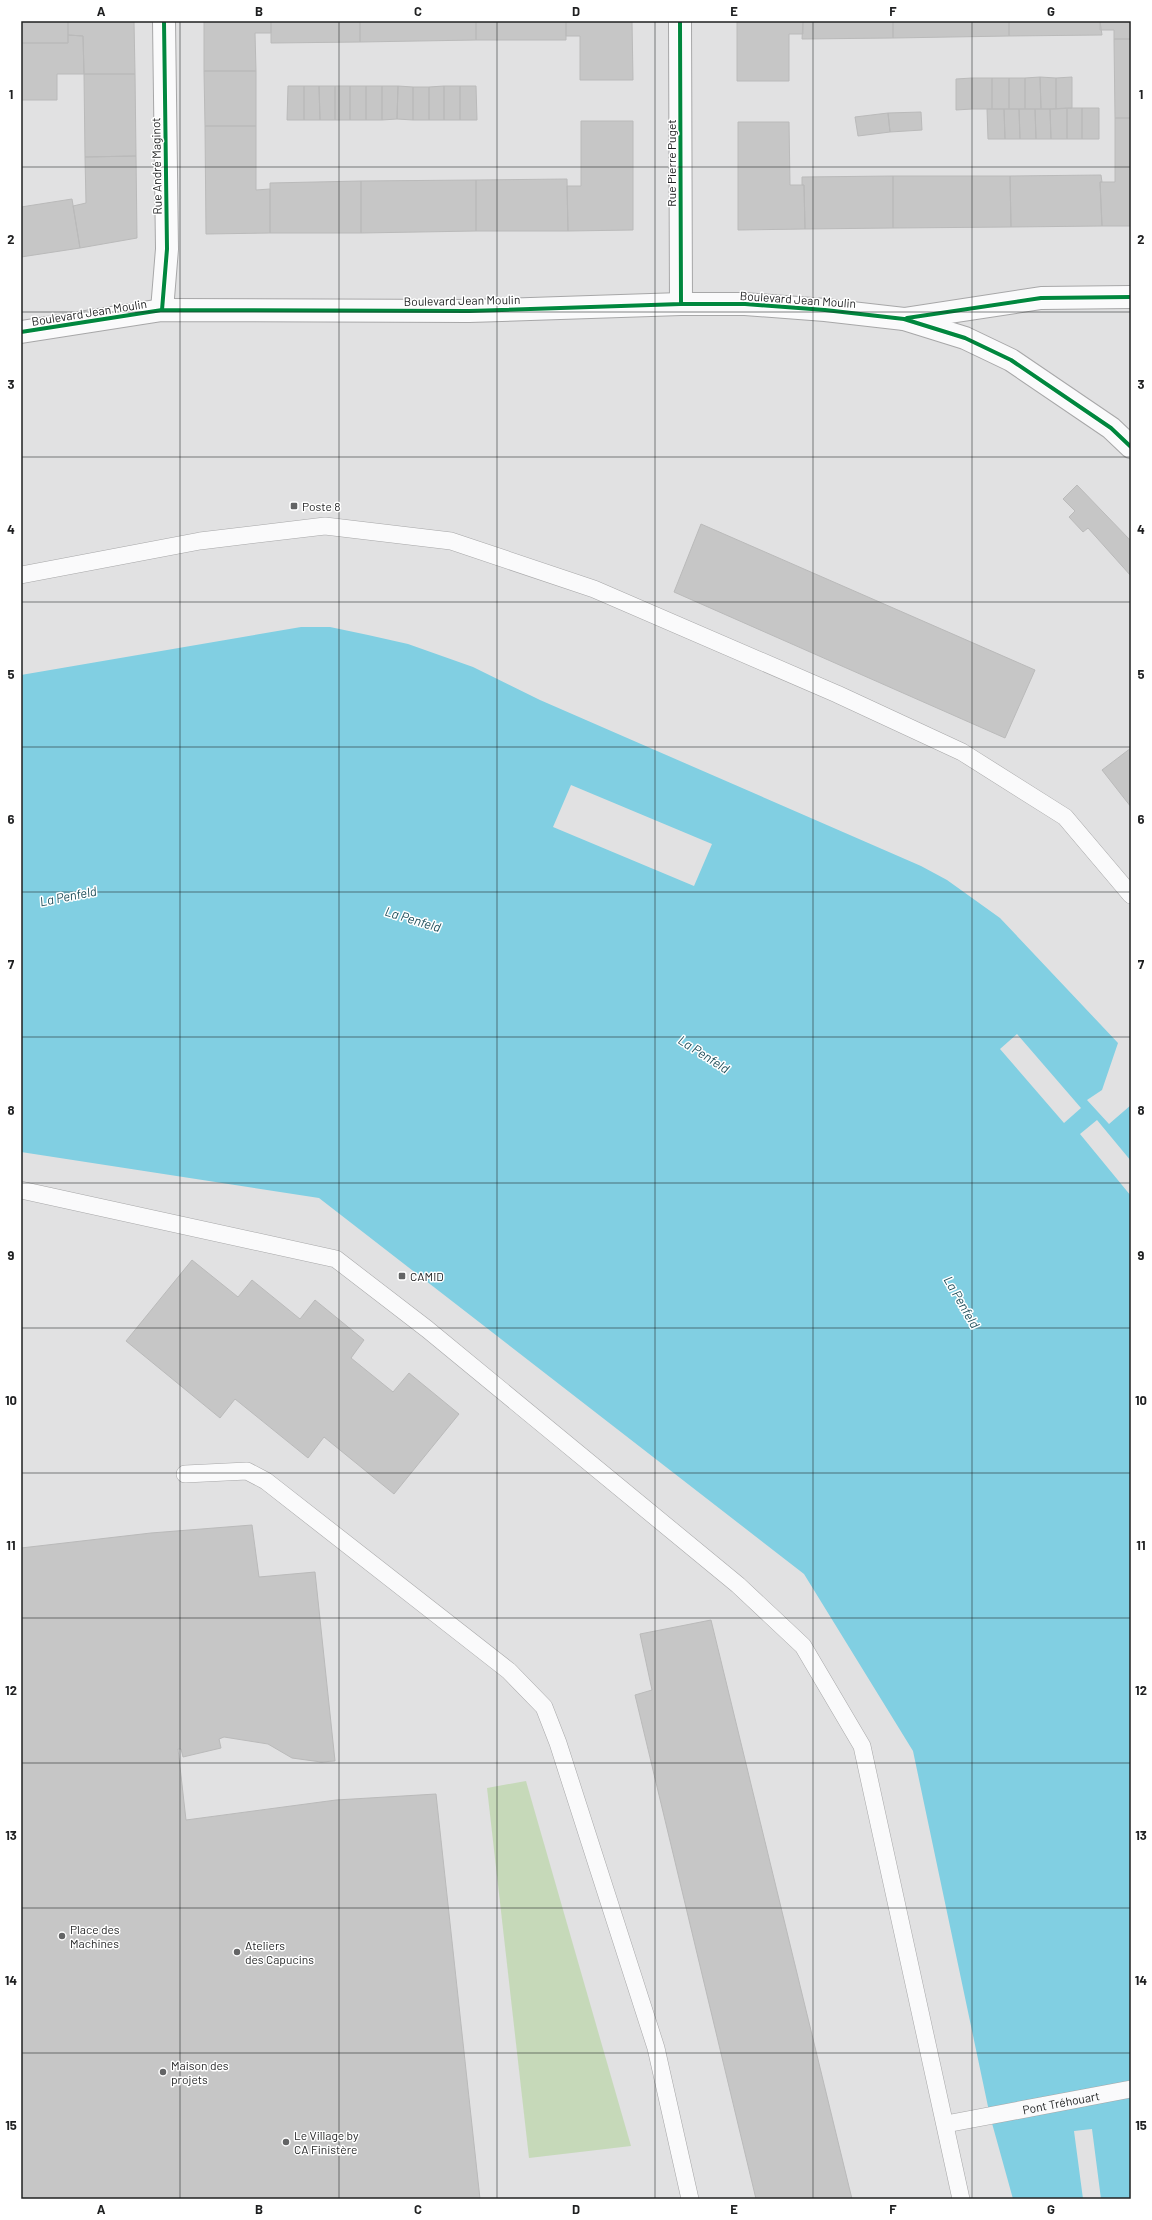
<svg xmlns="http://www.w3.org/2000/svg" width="1152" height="2220" viewBox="0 0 1152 2220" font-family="Barlow,sans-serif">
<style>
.green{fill:#c6d9b9}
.water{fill:#81cfe2}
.pier{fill:#e1e1e2}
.building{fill:#c6c6c6;stroke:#bababa}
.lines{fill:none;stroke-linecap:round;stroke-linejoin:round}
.lane-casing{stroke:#a7a7a8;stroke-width:18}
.street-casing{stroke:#a7a7a8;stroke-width:24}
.secondary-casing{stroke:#a7a7a8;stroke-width:24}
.lane{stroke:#fafafb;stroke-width:17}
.street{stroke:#fafafb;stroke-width:22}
.secondary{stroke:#fafafb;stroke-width:22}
.cycleway-casing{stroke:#fff;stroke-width:6}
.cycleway{stroke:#00873e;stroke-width:4}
.grid{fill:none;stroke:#1f2021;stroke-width:1;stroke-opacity:0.55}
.poi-dot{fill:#636465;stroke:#fff;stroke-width:1.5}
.labels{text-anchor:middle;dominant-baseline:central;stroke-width:3;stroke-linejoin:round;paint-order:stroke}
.street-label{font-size:12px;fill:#1f2021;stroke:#fff}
.poi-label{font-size:12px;fill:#1f2021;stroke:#fff;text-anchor:start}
.water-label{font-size:13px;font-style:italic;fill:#1f4f5b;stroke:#fff}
.neatline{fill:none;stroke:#1f2021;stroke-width:1.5}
.grid-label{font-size:13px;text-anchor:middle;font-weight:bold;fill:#1f2021}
</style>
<rect width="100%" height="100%" fill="#e1e1e2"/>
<path class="green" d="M 526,1781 L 631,2146 L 529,2158 L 487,1788 Z"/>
<path class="water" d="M 301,627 L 330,627 L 368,635 L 408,644 L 473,667 L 540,700 L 921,866 L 947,880 L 1000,918 L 1118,1043 L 1102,1090 L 1087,1100 L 1109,1124 L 1131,1105 L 1131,2199 L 1013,2199 L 990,2116 L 913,1751 L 804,1574 L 319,1198 L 21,1152 L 21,675 Z"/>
<path class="pier" d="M 571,785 L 712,844 L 694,886 L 553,827 Z
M 1017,1034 L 1081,1108 L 1064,1123 L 1000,1049 Z
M 1097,1120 L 1131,1161 L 1131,1196 L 1080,1134 Z
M 1092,2129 L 1101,2199 L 1083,2199 L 1074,2131 Z"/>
<path class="building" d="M 21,21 L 68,21 L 68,43 L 21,43 Z
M 68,21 L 134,21 L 135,74 L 84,74 L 83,36 L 68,35 Z
M 204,21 L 271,21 L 271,33 L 255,33 L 256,71 L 204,71 Z
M 271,21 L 360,21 L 360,42 L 271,43 Z
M 360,21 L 476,21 L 476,40 L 360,42 Z
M 476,21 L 566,21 L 566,40 L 476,40 Z
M 566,21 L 632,21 L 633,80 L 580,80 L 580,36 L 566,36 Z
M 737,21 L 803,21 L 803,34 L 789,34 L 789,81 L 737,81 Z
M 803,21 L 893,21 L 893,38 L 802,39 Z
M 893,21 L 1009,21 L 1009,36 L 893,38 Z
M 1009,21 L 1100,21 L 1102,35 L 1009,36 Z
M 1100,21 L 1131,21 L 1131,39 L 1114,39 L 1114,30 L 1100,30 Z
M 68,35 L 83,36 L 84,74 L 57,74 L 57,100 L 21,100 L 21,43 L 68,43 Z
M 1114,39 L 1131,39 L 1131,118 L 1115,118 Z
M 204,71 L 256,71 L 256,126 L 205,126 Z
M 84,74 L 135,74 L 136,156 L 85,157 Z
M 1040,77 L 1056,78 L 1056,109 L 1041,109 Z
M 1040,77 L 1041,109 L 1025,109 L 1025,78 Z
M 1072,77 L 1072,108 L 1056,109 L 1056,78 Z
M 972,78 L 972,109 L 956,110 L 956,79 Z
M 972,78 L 992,78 L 992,109 L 972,109 Z
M 992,78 L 1009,78 L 1009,109 L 992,109 Z
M 1009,78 L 1025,78 L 1025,109 L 1009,109 Z
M 288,86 L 304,86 L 304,120 L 287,120 Z
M 304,86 L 319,86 L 320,120 L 304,120 Z
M 319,86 L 335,86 L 335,120 L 320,120 Z
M 335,86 L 350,86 L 350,120 L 335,120 Z
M 350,86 L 366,86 L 366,120 L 350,120 Z
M 366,86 L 382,86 L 382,120 L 366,120 Z
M 382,86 L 398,86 L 397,119 L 382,120 Z
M 398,86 L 413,87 L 413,120 L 397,119 Z
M 444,86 L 460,86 L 460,120 L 444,120 Z
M 444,86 L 444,120 L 429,120 L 429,87 Z
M 460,86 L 476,86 L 477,120 L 460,120 Z
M 413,87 L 429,87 L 429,120 L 413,120 Z
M 1067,108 L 1082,108 L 1082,139 L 1067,139 Z
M 1067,108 L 1067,139 L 1051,139 L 1050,109 Z
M 1082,108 L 1099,108 L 1099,139 L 1082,139 Z
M 987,109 L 1004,109 L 1005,139 L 988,139 Z
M 1004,109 L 1019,109 L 1020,139 L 1005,139 Z
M 1019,109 L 1035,109 L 1036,139 L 1020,139 Z
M 1035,109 L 1050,109 L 1051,139 L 1036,139 Z
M 921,112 L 922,130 L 890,132 L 888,113 Z
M 888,113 L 890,132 L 858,136 L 855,117 Z
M 1115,118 L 1131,118 L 1131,226 L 1102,226 L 1100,182 L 1115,182 Z
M 581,121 L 633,121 L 633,230 L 568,231 L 567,186 L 581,186 Z
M 738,122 L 789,122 L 790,185 L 804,185 L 805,229 L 738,230 Z
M 205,126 L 256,126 L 256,190 L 270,189 L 270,233 L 206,234 Z
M 136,156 L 137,238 L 80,248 L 73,206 L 86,203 L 85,157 Z
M 1101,175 L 1102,182 L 1100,182 L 1102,226 L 1011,227 L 1010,176 Z
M 893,176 L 893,228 L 805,229 L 804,185 L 802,185 L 802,177 Z
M 893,176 L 1010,176 L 1011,227 L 893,228 Z
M 567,179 L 568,231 L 476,231 L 476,180 Z
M 476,180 L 476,231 L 361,233 L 361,181 Z
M 361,181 L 361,233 L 270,233 L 270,183 Z
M 72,199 L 80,248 L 21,257 L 21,207 Z
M 1077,485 L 1131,541 L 1131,576 L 1088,528 L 1083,532 L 1069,517 L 1075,511 L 1063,499 Z
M 701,524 L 1035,670 L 1005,738 L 674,592 Z
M 1131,748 L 1131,807 L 1102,770 Z
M 192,1260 L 238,1297 L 252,1280 L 300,1319 L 315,1300 L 364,1340 L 351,1358 L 393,1392 L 409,1373 L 459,1414 L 394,1494 L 324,1437 L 308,1458 L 235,1399 L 220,1418 L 126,1341 Z
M 252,1525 L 259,1577 L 315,1572 L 335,1761 L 321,1762 L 292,1758 L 268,1744 L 224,1737 L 219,1739 L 221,1748 L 183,1757 L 181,1749 L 178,1749 L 186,1820 L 336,1800 L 436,1794 L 480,2199 L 21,2199 L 21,1548 L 151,1533 Z
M 711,1620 L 852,2199 L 756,2199 L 635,1695 L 652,1690 L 640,1634 Z"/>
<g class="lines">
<g class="lane-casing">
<g id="lane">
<path d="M 21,575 L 200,541 L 325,526 L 451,541 L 594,589 L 837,694 L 962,752 L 1065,817 L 1131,895"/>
<path d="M 21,1190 L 336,1259 L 427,1329 L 738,1585 L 803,1646 L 862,1746 L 961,2199"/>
<path d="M 185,1474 L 247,1471 L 266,1481 L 509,1671 L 544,1707 L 558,1743 L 656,2048 L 690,2199"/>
<path id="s1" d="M 946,2124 L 1131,2089"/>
</g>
</g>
<g class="street-casing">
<path id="street" d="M 680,21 L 681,304
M 162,310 L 167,249 L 164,21
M 904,319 L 1041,298 L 1131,297"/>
</g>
<g class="secondary-casing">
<path id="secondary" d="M 21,332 L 162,310 L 469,311 L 681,304 L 745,304 L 825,310 L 904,319 L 965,338 L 1011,360 L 1111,428 L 1131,447"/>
</g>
<use href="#lane" class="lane"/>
<use href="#street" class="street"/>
<use href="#secondary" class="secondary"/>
<g class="cycleway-casing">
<path id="cycleway" d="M 680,21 L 681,304
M 162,310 L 167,249 L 164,21
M 907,318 L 1041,298 L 1131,297
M 21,332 L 162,310 L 469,311 L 681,304 L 745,304 L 825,310 L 904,319 L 965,338 L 1011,360 L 1111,428 L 1131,447"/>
</g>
<use href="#cycleway" class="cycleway"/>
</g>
<path class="grid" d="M 180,21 L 180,2199M 339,21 L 339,2199M 497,21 L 497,2199M 655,21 L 655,2199M 813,21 L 813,2199M 972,21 L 972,2199M 21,167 L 1131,167M 21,312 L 1131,312M 21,457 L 1131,457M 21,602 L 1131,602M 21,747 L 1131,747M 21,892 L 1131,892M 21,1037 L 1131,1037M 21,1183 L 1131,1183M 21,1328 L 1131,1328M 21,1473 L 1131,1473M 21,1618 L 1131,1618M 21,1763 L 1131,1763M 21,1908 L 1131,1908M 21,2053 L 1131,2053"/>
<g class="poi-dot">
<rect x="290" y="502" width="8" height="8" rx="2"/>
<rect x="398" y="1272" width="8" height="8" rx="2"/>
<circle cx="62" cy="1936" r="4"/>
<circle cx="237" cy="1952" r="4"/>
<circle cx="163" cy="2072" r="4"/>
<circle cx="286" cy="2142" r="4"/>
</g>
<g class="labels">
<g class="street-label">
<text transform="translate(671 163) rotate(-90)">Rue Pierre Puget</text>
<text transform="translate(156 166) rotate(-91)">Rue André Maginot</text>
<text transform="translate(798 299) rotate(4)">Boulevard Jean Moulin</text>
<text transform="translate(462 300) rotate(-1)">Boulevard Jean Moulin</text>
<text transform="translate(89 312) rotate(-9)">Boulevard Jean Moulin</text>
<text stroke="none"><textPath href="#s1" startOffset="117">Pont Tréhouart</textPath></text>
</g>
<g class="poi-label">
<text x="302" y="506">Poste 8</text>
<text x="410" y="1276">CAMID</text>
<text x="70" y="1929">Place des<tspan x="70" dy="14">Machines</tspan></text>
<text x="245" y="1945">Ateliers<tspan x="245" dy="14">des Capucins</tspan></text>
<text x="171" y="2065">Maison des<tspan x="171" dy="14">projets</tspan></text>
<text x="294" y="2135">Le Village by<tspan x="294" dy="14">CA Finistère</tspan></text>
</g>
<g class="water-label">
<text transform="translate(68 896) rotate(-11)">La Penfeld</text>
<text transform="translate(413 919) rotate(17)">La Penfeld</text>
<text transform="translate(704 1054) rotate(33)">La Penfeld</text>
<text transform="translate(962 1302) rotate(60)">La Penfeld</text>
</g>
</g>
<rect width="1152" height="2220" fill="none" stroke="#ffffff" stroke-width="44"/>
<rect x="22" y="22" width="1108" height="2176" class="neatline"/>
<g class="grid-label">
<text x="101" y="16">A</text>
<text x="259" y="16">B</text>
<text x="418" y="16">C</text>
<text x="576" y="16">D</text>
<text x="734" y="16">E</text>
<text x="893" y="16">F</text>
<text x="1051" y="16">G</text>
<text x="11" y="99">1</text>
<text x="1141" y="99">1</text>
<text x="11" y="244">2</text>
<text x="1141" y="244">2</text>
<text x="11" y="389">3</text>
<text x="1141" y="389">3</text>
<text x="11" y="534">4</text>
<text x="1141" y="534">4</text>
<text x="11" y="679">5</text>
<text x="1141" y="679">5</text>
<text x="11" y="824">6</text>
<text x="1141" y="824">6</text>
<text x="11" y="969">7</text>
<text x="1141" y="969">7</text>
<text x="11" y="1115">8</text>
<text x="1141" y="1115">8</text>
<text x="11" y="1260">9</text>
<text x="1141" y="1260">9</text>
<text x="11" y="1405">10</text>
<text x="1141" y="1405">10</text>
<text x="11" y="1550">11</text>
<text x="1141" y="1550">11</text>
<text x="11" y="1695">12</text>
<text x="1141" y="1695">12</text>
<text x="11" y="1840">13</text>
<text x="1141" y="1840">13</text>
<text x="11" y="1985">14</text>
<text x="1141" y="1985">14</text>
<text x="11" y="2130">15</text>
<text x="1141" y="2130">15</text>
<text x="101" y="2214">A</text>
<text x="259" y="2214">B</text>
<text x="418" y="2214">C</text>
<text x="576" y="2214">D</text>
<text x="734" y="2214">E</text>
<text x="893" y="2214">F</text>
<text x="1051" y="2214">G</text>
</g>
</svg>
